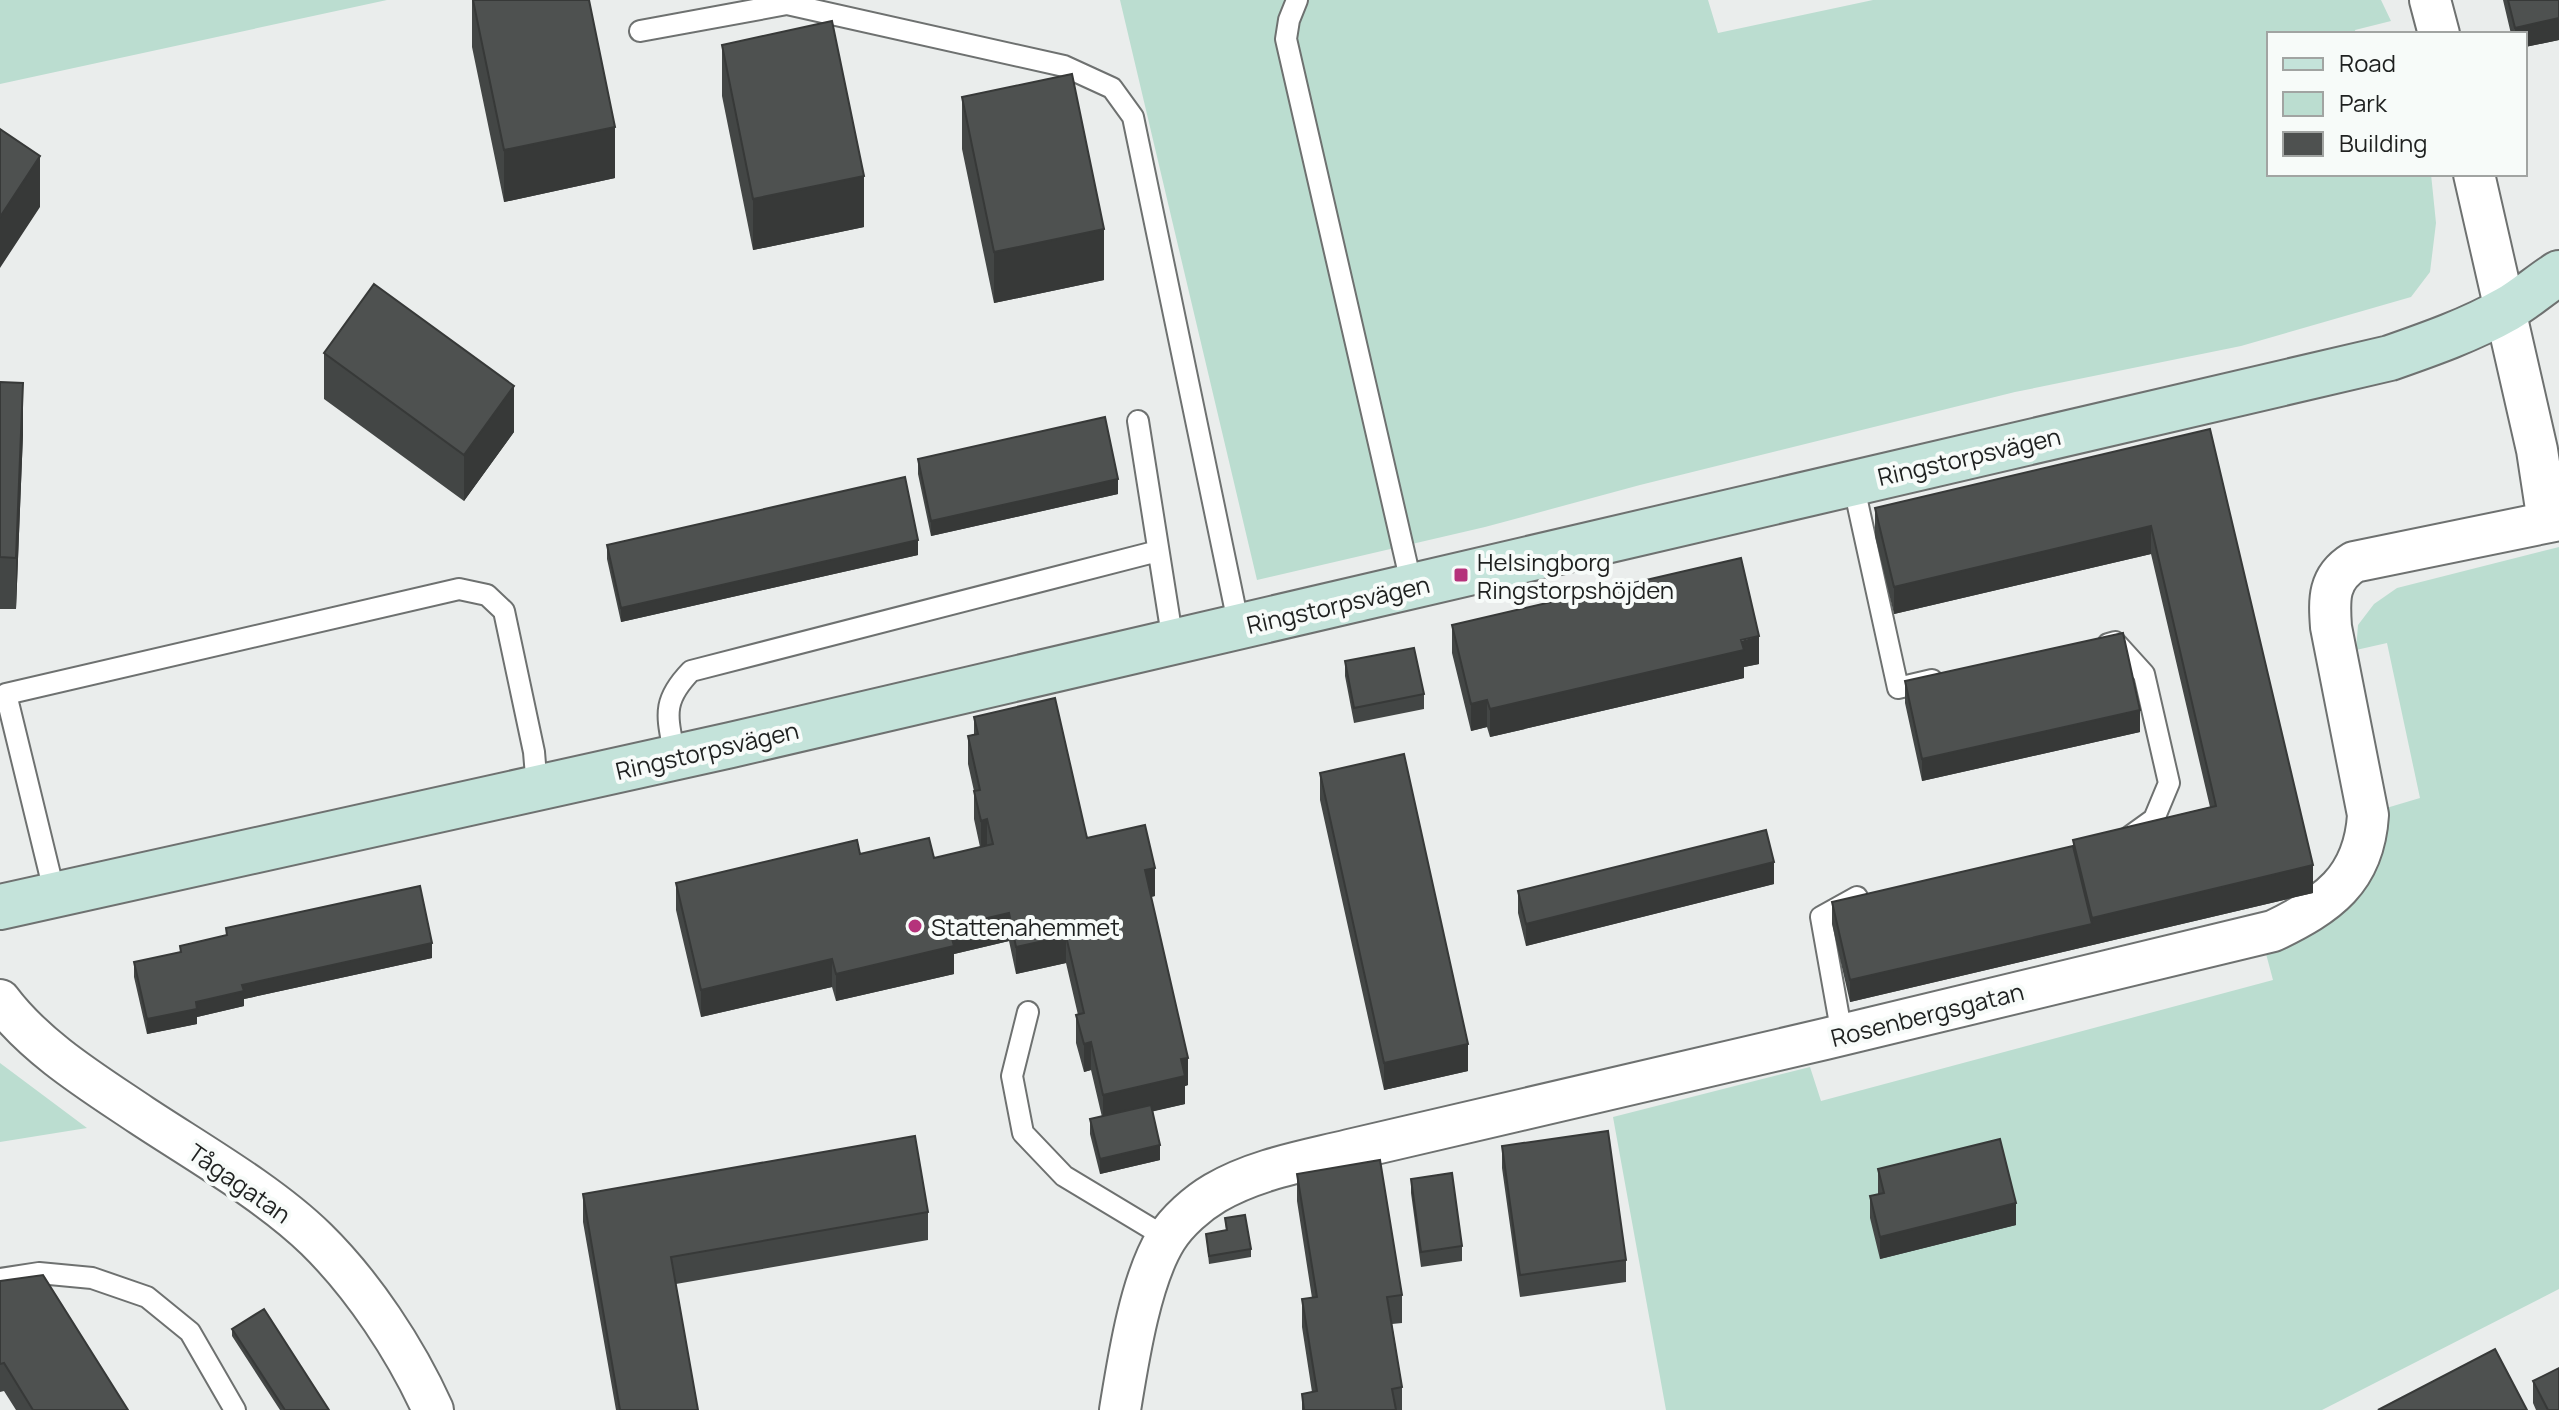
<svg xmlns="http://www.w3.org/2000/svg" width="2559" height="1410" viewBox="0 0 2559 1410" font-family="Manrope,sans-serif">
<style>
.green{fill:#bbddd0}
.lines{fill:none;stroke-linecap:round;stroke-linejoin:round}
.lane-casing{stroke:#6e7170;stroke-width:24}
.street-casing{stroke:#6e7170;stroke-width:44}
.secondary-casing{stroke:#6e7170;stroke-width:48}
.lane{stroke:#fff;stroke-width:20}
.street{stroke:#fff;stroke-width:40}
.secondary{stroke:#c4e3da;stroke-width:44}
.wall{fill:#434645}
.shaded-wall{fill:#373938}
.building{fill:#4e5150;stroke:#373938;stroke-width:2}
.poi-dot{fill:#b5337b;stroke:#f7fbf9;stroke-width:3}
.labels{text-anchor:middle;dominant-baseline:central;stroke-width:8;stroke-linejoin:round;paint-order:stroke}
.street-label{font-size:24px;fill:#1f2120;stroke:#f7fbf9}
.poi-label{font-size:24px;fill:#1f2120;stroke:#f7fbf9;text-anchor:start}
</style>
<rect width="100%" height="100%" fill="#eaedec"/>
<path class="green" d="M 0,0 L 387,0 L 0,84 Z
M 1120,0 L 1708,0 L 1718,33 L 1873,0 L 2381,0 L 2391,21 L 2355,30 L 2356,34 L 2269,34 L 2269,174 L 2431,174 L 2436,223 L 2430,272 L 2411,297 L 2241,346 L 2015,392 L 1640,485 L 1485,527 L 1257,580 Z
M 2559,547 L 2559,1289 L 2322,1410 L 1666,1410 L 1613,1117 L 1810,1067 L 1821,1101 L 2273,980 L 2265,950 L 2312,934 L 2340,910 L 2383,809 L 2420,798 L 2387,643 L 2356,650 L 2358,625 L 2374,604 L 2397,588 Z
M 0,1063 L 87,1128 L 0,1142 Z"/>
<g class="lines">
<g class="lane-casing">
<path id="lane" d="M 1297,0 L 1289,20 L 1286,39 L 1412,587
M 640,31 L 787,4 L 1064,66 L 1112,88 L 1133,117 L 1239,627
M 1138,421 L 1173,642
M 1853,483 L 1898,688 L 1932,680
M 2108,644 L 2115,642 L 2144,674 L 2169,783 L 2154,819 L 2129,837
M 675,758 C 668,717 660,703 691,671 L 1158,551
M 55,895 L 6,694 L 459,589 L 487,595 L 504,611 L 534,752 L 537,788
M 1028,1012 L 1012,1076 L 1023,1133 L 1064,1176 L 1167,1238
M 1842,1035 L 1821,917 L 1857,897
M 0,1279 L 39,1273 L 92,1278 L 147,1297 L 190,1332 L 235,1410"/>
</g>
<g class="street-casing">
<path id="street" d="M 2430,0 L 2439,34
M 2474,174 L 2537,450 L 2548,522
M 0,1000 C 36,1048 92,1082 141,1115 C 197,1152 269,1193 316,1239 C 363,1285 406,1350 433,1410
M 1120,1410 C 1128,1361 1140,1281 1166,1239 C 1177,1221 1198,1203 1215,1193 C 1256,1169 1305,1161 1349,1150 L 1825,1039 L 2273,931 C 2327,905 2364,880 2368,815 L 2331,627 C 2329,599 2328,578 2354,562 L 2559,520"/>
</g>
<g class="secondary-casing">
<path id="secondary" d="M 0,907 L 731,745 L 2390,358 C 2430,344 2470,330 2507,309 C 2525,299 2541,284 2559,273"/>
</g>
<use href="#lane" class="lane"/>
<use href="#street" class="street"/>
<use href="#secondary" class="secondary"/>
</g>
<path class="wall" d="M 472,0 L 589,0 L 615,178 L 504,202 L 472,47 Z
M 2503,0 L 2559,0 L 2559,40 L 2525,47 L 2525,34 L 2511,34 Z
M 722,45 L 864,227 L 753,250 L 722,96 Z
M 962,97 L 1104,280 L 994,303 L 962,149 Z
M 324,353 L 514,432 L 464,501 L 324,399 Z
M 0,382 L 23,434 L 16,609 L 0,609 Z
M 2210,429 L 2313,893 L 1850,1002 L 1832,924 L 1832,902 L 2073,846 L 2073,840 L 2210,807 L 2151,554 L 1894,614 L 1875,536 L 1875,508 Z
M 918,459 L 1118,494 L 931,536 L 918,474 Z
M 607,545 L 918,555 L 621,622 L 607,559 Z
M 1452,625 L 1759,664 L 1744,667 L 1744,678 L 1490,737 L 1487,727 L 1471,731 L 1452,653 Z
M 1345,661 L 1424,694 L 1424,709 L 1354,723 L 1345,676 Z
M 1905,681 L 2140,732 L 1922,781 L 1905,703 Z
M 974,717 L 1087,838 L 1155,896 L 1151,897 L 1188,1085 L 1185,1086 L 1185,1104 L 1153,1111 L 1160,1160 L 1100,1174 L 1090,1134 L 1090,1119 L 1102,1117 L 1091,1070 L 1084,1072 L 1076,1043 L 1076,1015 L 1078,1015 L 1066,963 L 1016,974 L 1009,941 L 954,954 L 954,974 L 836,1001 L 832,987 L 701,1017 L 676,910 L 676,883 L 860,854 L 934,858 L 980,847 L 974,819 L 974,791 L 968,764 L 968,736 L 974,734 Z
M 1320,773 L 1468,1071 L 1384,1090 L 1320,800 Z
M 1774,884 L 1526,946 L 1518,913 L 1518,891 Z
M 226,928 L 432,958 L 244,999 L 244,1006 L 197,1017 L 197,1024 L 147,1034 L 134,977 L 134,962 L 180,952 L 180,946 L 226,936 Z
M 1502,1146 L 1626,1260 L 1626,1282 L 1520,1297 L 1502,1168 Z
M 1878,1169 L 2016,1225 L 1880,1259 L 1870,1218 L 1870,1196 L 1878,1194 Z
M 1297,1174 L 1402,1295 L 1402,1323 L 1392,1324 L 1402,1387 L 1402,1410 L 1302,1410 L 1302,1394 L 1312,1392 L 1302,1327 L 1302,1299 L 1312,1298 L 1297,1201 Z
M 1411,1179 L 1462,1246 L 1462,1261 L 1421,1267 L 1411,1193 Z
M 583,1194 L 928,1212 L 928,1240 L 676,1284 L 698,1410 L 616,1410 L 583,1222 Z
M 1225,1218 L 1251,1249 L 1251,1257 L 1209,1264 L 1206,1234 L 1226,1230 Z
M 0,1281 L 128,1410 L 16,1410 L 4,1391 L 0,1392 Z
M 232,1329 L 329,1410 L 280,1410 L 232,1336 Z
M 2533,1381 L 2559,1410 L 2536,1410 L 2533,1403 Z"/>
<path class="shaded-wall" d="M 2559,18 L 2559,40 L 2525,47 L 2525,34 L 2515,34 L 2515,28 Z
M 615,127 L 615,178 L 504,202 L 504,150 Z
M 40,156 L 40,207 L 0,268 L 0,217 Z
M 864,176 L 864,227 L 753,250 L 753,199 Z
M 1104,229 L 1104,280 L 994,303 L 994,252 Z
M 23,383 L 23,434 L 16,609 L 16,558 Z
M 514,386 L 514,432 L 464,501 L 464,455 Z
M 1118,479 L 1118,494 L 931,536 L 931,521 Z
M 2151,526 L 2151,554 L 1894,614 L 1894,587 Z
M 918,540 L 918,555 L 621,622 L 621,608 Z
M 1759,636 L 1759,664 L 1744,667 L 1744,678 L 1490,737 L 1490,709 Z
M 1487,700 L 1487,727 L 1471,731 L 1471,704 Z
M 2140,710 L 2140,732 L 1922,781 L 1922,759 Z
M 987,819 L 987,847 L 981,849 L 981,821 Z
M 1774,862 L 1774,884 L 1526,946 L 1526,924 Z
M 2313,865 L 2313,893 L 1850,1002 L 1850,980 L 2092,924 L 2092,918 Z
M 1155,868 L 1155,896 L 1145,898 L 1145,870 Z
M 1009,913 L 1009,941 L 954,954 L 954,974 L 836,1001 L 836,974 L 949,927 Z
M 1066,936 L 1066,963 L 1016,974 L 1016,947 Z
M 432,943 L 432,958 L 244,999 L 244,1006 L 197,1017 L 197,1024 L 147,1034 L 147,1019 L 242,985 Z
M 832,959 L 832,987 L 701,1017 L 701,990 Z
M 1091,1042 L 1091,1070 L 1084,1072 L 1084,1044 Z
M 1468,1044 L 1468,1071 L 1384,1090 L 1384,1063 Z
M 1188,1058 L 1188,1085 L 1185,1086 L 1185,1104 L 1103,1123 L 1103,1095 L 1181,1059 Z
M 1160,1145 L 1160,1160 L 1100,1174 L 1100,1159 Z
M 2016,1203 L 2016,1225 L 1880,1259 L 1880,1237 Z"/>
<path class="building" d="M 473,0 L 589,0 L 615,127 L 504,150 Z
M 2508,0 L 2559,0 L 2559,18 L 2515,28 Z
M 832,21 L 864,176 L 753,199 L 722,45 Z
M 1072,74 L 1104,229 L 994,252 L 962,97 Z
M 0,129 L 40,156 L 0,217 Z
M 374,284 L 514,386 L 464,455 L 324,353 Z
M 0,382 L 23,383 L 16,558 L 0,557 Z
M 1105,417 L 1118,479 L 931,521 L 918,459 Z
M 2210,429 L 2313,865 L 2092,918 L 2073,840 L 2216,806 L 2151,526 L 1894,587 L 1875,508 Z
M 905,477 L 918,540 L 621,608 L 607,545 Z
M 1741,558 L 1759,636 L 1741,640 L 1744,650 L 1490,709 L 1487,700 L 1471,704 L 1452,625 Z
M 2123,633 L 2140,710 L 1922,759 L 1905,681 Z
M 1414,648 L 1424,694 L 1354,708 L 1345,661 Z
M 1055,698 L 1087,838 L 1145,825 L 1155,868 L 1145,870 L 1188,1058 L 1181,1059 L 1185,1076 L 1103,1095 L 1091,1042 L 1084,1044 L 1076,1015 L 1084,1013 L 1066,936 L 1016,947 L 1009,913 L 949,927 L 954,946 L 836,974 L 832,959 L 701,990 L 676,883 L 857,840 L 860,854 L 929,838 L 934,858 L 993,844 L 987,819 L 981,821 L 974,791 L 980,790 L 968,736 L 978,734 L 974,717 Z
M 1404,754 L 1468,1044 L 1384,1063 L 1320,773 Z
M 1766,830 L 1774,862 L 1526,924 L 1518,891 Z
M 2073,846 L 2092,924 L 1850,980 L 1832,902 Z
M 420,886 L 432,943 L 242,985 L 244,991 L 196,1002 L 197,1009 L 147,1019 L 134,962 L 181,952 L 180,946 L 227,935 L 226,928 Z
M 1151,1105 L 1160,1145 L 1100,1159 L 1090,1119 Z
M 1608,1131 L 1626,1260 L 1520,1275 L 1502,1146 Z
M 915,1136 L 928,1212 L 671,1257 L 698,1410 L 620,1410 L 583,1194 Z
M 2000,1139 L 2016,1203 L 1880,1237 L 1870,1196 L 1884,1193 L 1878,1169 Z
M 1380,1160 L 1402,1295 L 1387,1297 L 1402,1387 L 1392,1389 L 1396,1410 L 1304,1410 L 1302,1394 L 1317,1391 L 1302,1299 L 1317,1297 L 1297,1174 Z
M 1452,1173 L 1462,1246 L 1421,1252 L 1411,1179 Z
M 1245,1215 L 1251,1249 L 1209,1256 L 1206,1234 L 1227,1230 L 1225,1218 Z
M 43,1275 L 128,1410 L 33,1410 L 4,1363 L 0,1364 L 0,1281 Z
M 264,1309 L 329,1410 L 285,1410 L 232,1329 Z
M 2495,1349 L 2527,1410 L 2378,1410 Z
M 2559,1368 L 2559,1410 L 2548,1410 L 2533,1381 Z"/>
<g class="poi-dot">
<rect x="1453" y="567" width="16" height="16" rx="4"/>
<circle cx="915" cy="926" r="8"/>
</g>
<g class="labels">
<g class="street-label">
<text transform="translate(1969 456) rotate(-13)">Ringstorpsvägen</text>
<text transform="translate(1338 604) rotate(-13)">Ringstorpsvägen</text>
<text transform="translate(707 750) rotate(-13)">Ringstorpsvägen</text>
<text transform="translate(1927 1014) rotate(-14)">Rosenbergsgatan</text>
<text transform="translate(240 1183) rotate(35)">Tågagatan</text>
</g>
<g class="poi-label">
<text x="1477" y="561">Helsingborg<tspan x="1477" dy="28">Ringstorpshöjden</tspan></text>
<text x="931" y="926">Stattenahemmet</text>
</g>
</g>
<rect x="2267" y="32" width="260" height="144" fill="#f7fbf9" stroke="#a1a4a2" stroke-width="2"/>
<rect x="2283" y="58" width="40" height="12" fill="#c4e3da" stroke="#a1a4a2" stroke-width="2"/>
<text x="2339" y="72" font-size="24" fill="#1f2120">Road</text>
<rect x="2283" y="92" width="40" height="24" fill="#bbddd0" stroke="#a1a4a2" stroke-width="2"/>
<text x="2339" y="112" font-size="24" fill="#1f2120">Park</text>
<rect x="2283" y="132" width="40" height="24" fill="#4e5150" stroke="#a1a4a2" stroke-width="2"/>
<text x="2339" y="152" font-size="24" fill="#1f2120">Building</text>
</svg>
